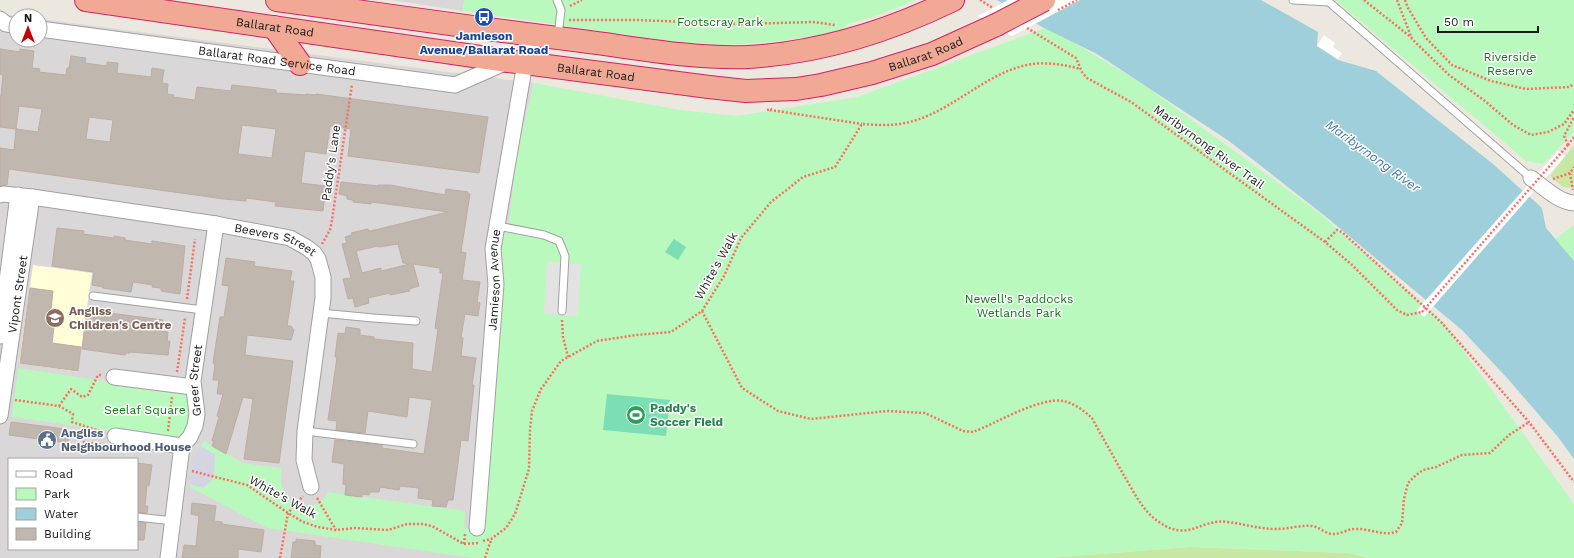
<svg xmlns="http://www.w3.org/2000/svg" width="1574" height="558" viewBox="0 0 1574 558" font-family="'Work Sans',sans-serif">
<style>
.residential{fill:#d9d7d7;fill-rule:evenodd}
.education{fill:#fffed6}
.grass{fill:#c7e8a3}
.park{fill:#baf9bd}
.pitch{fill:#7bdeb5}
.parking{fill:#e2e2e2}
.plaza{fill:#d4d4e2}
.water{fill:#9ecfdb}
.pier{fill:#fff}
.building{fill:#c0b7af;stroke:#beada2;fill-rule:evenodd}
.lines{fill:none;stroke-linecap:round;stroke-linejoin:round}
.service-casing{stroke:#a1a1a1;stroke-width:9}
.minor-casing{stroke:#a1a1a1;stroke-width:17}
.trunk-casing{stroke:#d52164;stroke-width:24}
.path{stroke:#fb6e62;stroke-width:2.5;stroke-dasharray:2 2;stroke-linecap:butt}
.service{stroke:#fff;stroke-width:7}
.minor{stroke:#fff;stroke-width:15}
.trunk{stroke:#f1a996;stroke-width:22}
.trunk-bridge-casing{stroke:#d52164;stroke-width:24;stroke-linecap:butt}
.path-bridge{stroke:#fb6e62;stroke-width:2.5;stroke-dasharray:2 2;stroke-linecap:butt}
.trunk-bridge{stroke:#f1a996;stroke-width:22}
.labels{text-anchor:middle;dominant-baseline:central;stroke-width:3;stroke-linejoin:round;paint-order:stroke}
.park-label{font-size:12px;fill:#0a7710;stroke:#fff}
.street-label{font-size:12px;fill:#1a1a1a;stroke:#fff}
.transit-label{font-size:12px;font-weight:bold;fill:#164399;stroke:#fff}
.education-label{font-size:12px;font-weight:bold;fill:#785e54;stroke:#fff;text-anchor:start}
.leisure-label{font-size:12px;font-weight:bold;fill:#27864d;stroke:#fff;text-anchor:start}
.service-label{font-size:12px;font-weight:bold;fill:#4e5e75;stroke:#fff;text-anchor:start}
.water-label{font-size:13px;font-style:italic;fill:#4476a1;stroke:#fff}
</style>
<rect width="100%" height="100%" fill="#ece8df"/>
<path class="residential" d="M 391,0 L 464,0 L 463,11 Z
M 0,14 L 16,16 L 16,40 L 40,40 L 40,19 L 534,83 L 517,155 L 509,221 L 500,247 L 502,309 L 485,530 L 474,529 L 472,558 L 0,558 ZM 9,459 L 137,459 L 137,549 L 9,549 Z"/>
<path class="education" d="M 33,265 L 92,273 L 78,372 L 19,363 Z"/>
<path class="grass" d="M 1574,145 L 1574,188 L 1563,187 L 1550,176 Z
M 1190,547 L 1348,553 L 1369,558 L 1049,558 Z"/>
<path class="park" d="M 464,0 L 915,0 C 893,10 871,18 847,24 L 845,29 C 794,42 742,47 689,44 L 463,11 Z
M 1335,0 L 1574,0 L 1574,132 L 1543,164 L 1526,161 Z
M 1048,27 L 1141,83 L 1318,212 L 1442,321 L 1574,504 L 1574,558 L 1370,558 L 1348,553 L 1190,547 L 1049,558 L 472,558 L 267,528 L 190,487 L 194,457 L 204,441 L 243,463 L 282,468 C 281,476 280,483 283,490 C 291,510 319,511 328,492 L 465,511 L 464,528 L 485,530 L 502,309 L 500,247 L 509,221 L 517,155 L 534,83 L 680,110 L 737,116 L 857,97 Z
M 1574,225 L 1574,261 L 1555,239 Z
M 18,368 L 112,382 L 176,389 L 186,395 L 192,408 L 191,422 L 182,435 L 170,439 L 12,417 Z"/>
<path class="pitch" d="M 674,239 L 686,247 L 678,260 L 665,252 Z
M 607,394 L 670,400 L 666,436 L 603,430 Z"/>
<path class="parking" d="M 547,262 L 581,264 L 578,316 L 544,314 Z"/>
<path class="plaza" d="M 200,446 L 215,454 L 215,457 L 214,477 L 211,481 L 203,488 L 190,484 L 194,457 Z"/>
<path class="water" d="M 997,0 L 1261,0 L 1318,32 L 1317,46 L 1338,60 L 1376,71 L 1493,164 L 1542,208 L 1546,228 L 1574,261 L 1574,459 L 1558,437 L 1508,379 L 1462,330 L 1325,216 L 1229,141 L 1097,54 L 1042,27 Z"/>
<path class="pier" d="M 1008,0 L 1080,0 L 1012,36 L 978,16 Z
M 1324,35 L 1335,43 L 1333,47 L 1342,53 L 1338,59 L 1317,46 Z
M 1558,151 L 1565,156 L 1424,317 L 1417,310 Z"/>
<path class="building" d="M 0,49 L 20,52 L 20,49 L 34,51 L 32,68 L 40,69 L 39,72 L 66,75 L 67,68 L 69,68 L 71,56 L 86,58 L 85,63 L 107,66 L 107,62 L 118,63 L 117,73 L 151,77 L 152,68 L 164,70 L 162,83 L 168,84 L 167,94 L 174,95 L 173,97 L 195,100 L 197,87 L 231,91 L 232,85 L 276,90 L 276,93 L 306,95 L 306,94 L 316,95 L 316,94 L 488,117 L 479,173 L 348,156 L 351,129 L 330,126 L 326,154 L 305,151 L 301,183 L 326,186 L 323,211 L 275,206 L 276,202 L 246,198 L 246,201 L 224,199 L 9,169 L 7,185 L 0,186 L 0,148 L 14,150 L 16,129 L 38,132 L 42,109 L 19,106 L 16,129 L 0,127 L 0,96 L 1,96 L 3,75 L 0,74 ZM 89,117 L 113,120 L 110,142 L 86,139 ZM 242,125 L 276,129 L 272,158 L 238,154 Z
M 341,182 L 378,186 L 378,185 L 390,185 L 445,195 L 446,189 L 468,192 L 468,194 L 470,194 L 461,252 L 466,253 L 462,280 L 480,282 L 477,302 L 480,303 L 478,316 L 465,314 L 461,337 L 463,338 L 461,356 L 476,358 L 472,385 L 474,385 L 468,441 L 461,440 L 453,500 L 448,500 L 446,507 L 432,506 L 433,500 L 418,498 L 419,488 L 400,486 L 399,490 L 380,487 L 379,492 L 370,492 L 369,495 L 362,494 L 362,497 L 345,495 L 346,485 L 343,484 L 344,464 L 332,462 L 335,440 L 382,445 L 382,448 L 424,454 L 432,400 L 409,397 L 407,417 L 368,411 L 365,433 L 336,430 L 337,421 L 328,420 L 337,357 L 335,357 L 338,333 L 345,334 L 346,327 L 360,329 L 360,335 L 374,337 L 374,339 L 413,343 L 412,369 L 432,372 L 438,329 L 435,328 L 443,273 L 440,273 L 440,268 L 413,264 L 419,286 L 409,289 L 410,291 L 390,295 L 390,293 L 368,298 L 369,303 L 355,307 L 353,298 L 348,299 L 343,279 L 351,278 L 342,244 L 347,243 L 345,237 L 352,235 L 351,233 L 368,229 L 369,231 L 375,230 L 448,212 L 371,202 L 371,204 L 353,202 L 353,200 L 347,199 L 347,196 L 339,194 ZM 398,244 L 403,263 L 410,264 L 381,271 L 381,268 L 362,273 L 356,251 L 378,246 L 379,247 Z
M 57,228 L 84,231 L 83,234 L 114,238 L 114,236 L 125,238 L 125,240 L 152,244 L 152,241 L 185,246 L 180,294 L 161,291 L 161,288 L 152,287 L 153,285 L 133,282 L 131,292 L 103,288 L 103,287 L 92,285 L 94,272 L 52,266 Z
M 226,258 L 255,262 L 254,266 L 292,271 L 290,281 L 294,281 L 287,326 L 291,326 L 294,330 L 291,340 L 247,335 L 245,355 L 293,361 L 279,463 L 244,459 L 253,399 L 243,397 L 226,454 L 212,446 L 214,441 L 212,441 L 219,417 L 217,416 L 223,394 L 217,394 L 219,380 L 213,380 L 215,364 L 213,363 L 220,317 L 224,317 L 229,286 L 222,285 Z
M 30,288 L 53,291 L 51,310 L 56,311 L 52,343 L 81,347 L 78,371 L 20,363 Z
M 87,310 L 163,320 L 161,331 L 168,332 L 167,341 L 170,341 L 168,355 L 130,352 L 130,353 L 126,353 L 125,355 L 82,349 Z
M 11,422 L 65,429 L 69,431 L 68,443 L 9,435 Z
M 137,463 L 152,465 L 149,486 L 147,485 L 145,506 L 148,506 L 147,513 L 137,512 Z
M 192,503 L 216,506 L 214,521 L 222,522 L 222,524 L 264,530 L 261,552 L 238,549 L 238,558 L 182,558 L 184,545 L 196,546 L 199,516 L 191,514 Z
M 137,522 L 146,523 L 144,540 L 137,540 Z
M 296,539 L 315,541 L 315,545 L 321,546 L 320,558 L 291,558 L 293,542 L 296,542 Z"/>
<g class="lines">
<g class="service-casing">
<path id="service" d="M 557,0 L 561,10 L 558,36
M 1293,0 L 1329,2 L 1531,178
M 498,226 L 544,235 L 559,241 L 565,256 L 562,311
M 93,296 L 203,310
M 321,313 L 373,318 L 416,321
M 305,431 L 413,444
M 137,517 L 173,521"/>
</g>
<g class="minor-casing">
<g id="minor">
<path d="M 0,19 L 6,24 L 16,26"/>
<path id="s1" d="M 40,29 L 455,85 L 507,62"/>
<path d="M 1531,178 C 1544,187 1558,202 1574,203"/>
<path id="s2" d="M 0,195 L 3,194 L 32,197 L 216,224 L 290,238 L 306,247 L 314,253 L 318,259 L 323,277 L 323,298 L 305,431 L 304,460 L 311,487"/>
<path d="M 0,336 L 18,195"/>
<path d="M 114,377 L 193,387"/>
<path id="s3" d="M 0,416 L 32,197"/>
<path d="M 115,436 L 182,446"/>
<path id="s4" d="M 477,528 L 496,284 L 493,249 L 525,63 L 535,35"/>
<path id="s5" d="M 168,558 L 182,446 L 190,437 L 195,426 L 197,414 L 193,381 L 216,224"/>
</g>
</g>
<g class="trunk-casing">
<g id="trunk">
<path id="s6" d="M 86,0 L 508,61 L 709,87 L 746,91 L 796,89 L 821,85 L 872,73 L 932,54 L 996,25"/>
<path d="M 277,0 C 379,14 481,29 582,41 C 637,48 693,59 748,57 C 819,53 889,31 953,0"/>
<path d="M 274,27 L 300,64"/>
</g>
</g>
<path class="path" d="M 980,0 L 993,8
M 1364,0 L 1412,38
M 1397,0 L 1412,39 L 1449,75 L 1485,101 L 1513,125 L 1531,135 L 1548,132 L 1564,124 L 1574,110
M 1405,0 L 1408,8 L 1426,38 L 1452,65 L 1491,81 L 1526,89 L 1569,87 L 1574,84
M 570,6 L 582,0
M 569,20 L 636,20 L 742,24 L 813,22 L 835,25
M 1027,28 L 1076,58 L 1082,72 L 1087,78 L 1131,102 L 1325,242 L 1351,264 L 1397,310 L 1407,315 L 1422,312
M 767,110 L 772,109
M 770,110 L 862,124
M 1568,145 L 1564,136 L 1574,117
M 1568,145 L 1574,137
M 1570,173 L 1573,190
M 1553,179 L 1570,173 L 1574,167
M 1325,242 L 1337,230 L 1342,232 L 1441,322 L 1529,422 L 1574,482
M 322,244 L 330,230 L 332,220 L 352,84
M 187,299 L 195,239
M 702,311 L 742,388 L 778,411 L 811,419 L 887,411 L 925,413 L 963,431 L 973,432 C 997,423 1039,397 1063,401 C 1074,403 1084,411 1092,418 C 1102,437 1113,455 1123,474 C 1133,490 1142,511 1159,522 C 1189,543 1200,518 1228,522 C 1244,524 1259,529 1276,529 C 1288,529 1300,525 1312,526 C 1320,527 1327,535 1334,534 C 1342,534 1349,528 1357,529 C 1371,529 1383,536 1396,532 L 1402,523 L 1404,499 L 1408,483 L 1416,475 L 1423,470 L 1436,467 L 1462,455 L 1490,453 L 1509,435 L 1529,422
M 562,320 L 563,337 L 568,357
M 177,372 L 185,318
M 15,400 L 59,406 L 73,414 L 72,422 L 103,432
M 59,406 L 71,389 L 82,397 L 88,395 L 98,375 L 102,375
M 168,431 L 172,397
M 83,442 L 104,445
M 192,471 L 247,485 L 288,513 L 303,522 L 318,527 L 336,530 L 355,528 L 388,530 L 407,524 L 422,524 L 432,526 L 464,544 L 479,543
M 317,498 L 336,530
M 483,541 L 491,539 L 506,528 L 515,514 L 529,469 L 530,430 L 532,411 L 541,389 L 561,361 L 597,341 L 636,335 L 671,332 L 702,311 L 724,276 L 741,238 L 771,202 L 803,177 L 835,167 L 862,124 C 876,125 891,126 905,123 C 951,114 986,71 1032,64 C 1049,62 1065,65 1081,69
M 464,544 L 465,534
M 280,558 L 288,513 L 303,496
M 485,558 L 491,540"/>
<use href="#service" class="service"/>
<use href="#minor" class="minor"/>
<use href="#trunk" class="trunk"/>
<g class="trunk-bridge-casing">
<path id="trunk-bridge" d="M 996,25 L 1044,0"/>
</g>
<path class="path-bridge" d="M 1058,10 L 1077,0
M 1422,312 L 1568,145"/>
<use href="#trunk-bridge" class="trunk-bridge"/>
</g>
<defs>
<g id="bus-disc" transform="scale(1)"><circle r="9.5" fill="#1a4fb4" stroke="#fff"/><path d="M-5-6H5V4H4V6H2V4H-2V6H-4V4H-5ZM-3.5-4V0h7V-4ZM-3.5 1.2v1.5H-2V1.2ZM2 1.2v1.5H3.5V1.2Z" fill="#fff"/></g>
<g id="school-disc" transform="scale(1)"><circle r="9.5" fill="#8d6e63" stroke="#fff"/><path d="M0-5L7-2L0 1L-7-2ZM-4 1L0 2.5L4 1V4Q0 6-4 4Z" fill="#fff"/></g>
<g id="stadium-disc" transform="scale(1)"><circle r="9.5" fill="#2e9e5b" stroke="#fff"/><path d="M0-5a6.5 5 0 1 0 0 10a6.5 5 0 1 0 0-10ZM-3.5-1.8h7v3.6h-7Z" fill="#fff"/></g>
<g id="civic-disc" transform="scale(1)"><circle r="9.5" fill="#5c6f8a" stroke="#fff"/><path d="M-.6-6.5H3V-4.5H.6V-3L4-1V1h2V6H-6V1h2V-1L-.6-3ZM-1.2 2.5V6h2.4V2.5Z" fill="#fff"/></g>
</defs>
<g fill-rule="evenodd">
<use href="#bus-disc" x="484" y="17"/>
<use href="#school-disc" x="55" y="318"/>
<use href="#stadium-disc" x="636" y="415"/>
<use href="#civic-disc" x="47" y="440"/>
</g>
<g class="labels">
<g class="park-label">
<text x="720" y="22">Footscray Park</text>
<text x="1510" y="57">Riverside<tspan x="1510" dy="14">Reserve</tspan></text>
<text x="1019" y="299">Newell's Paddocks<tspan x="1019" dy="14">Wetlands Park</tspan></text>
<text x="145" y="410">Seelaf Square</text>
</g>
<g class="street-label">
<text stroke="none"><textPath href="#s6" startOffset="191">Ballarat Road</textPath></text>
<text stroke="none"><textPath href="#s6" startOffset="851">Ballarat Road</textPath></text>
<text stroke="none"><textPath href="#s1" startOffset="239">Ballarat Road Service Road</textPath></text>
<text stroke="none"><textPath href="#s6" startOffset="515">Ballarat Road</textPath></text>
<text transform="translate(1209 147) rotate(36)">Maribyrnong River Trail</text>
<text transform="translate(331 163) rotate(-82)">Paddy's Lane</text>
<text stroke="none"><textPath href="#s2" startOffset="280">Beevers Street</textPath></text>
<text transform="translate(716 266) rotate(-61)">White's Walk</text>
<text stroke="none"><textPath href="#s4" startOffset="249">Jamieson Avenue</textPath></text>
<text stroke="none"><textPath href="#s3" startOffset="123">Vipont Street</textPath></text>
<text stroke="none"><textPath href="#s5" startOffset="183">Greer Street</textPath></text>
<text transform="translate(283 497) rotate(29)">White's Walk</text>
</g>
<g class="transit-label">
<text x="484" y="36">Jamieson<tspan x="484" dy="14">Avenue/Ballarat Road</tspan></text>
</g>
<g class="education-label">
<text x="69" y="311">Angliss<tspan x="69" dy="14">Children's Centre</tspan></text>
</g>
<g class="leisure-label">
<text x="650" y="408">Paddy's<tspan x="650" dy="14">Soccer Field</tspan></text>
</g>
<g class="service-label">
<text x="61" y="433">Angliss<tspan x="61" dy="14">Neighbourhood House</tspan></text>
</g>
<g class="water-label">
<text transform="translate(1373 156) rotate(36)">Maribyrnong River</text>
</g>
</g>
<rect x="8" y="458" width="130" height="92" fill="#ffffff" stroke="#a3a3a3"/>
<rect x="16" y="471" width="20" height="6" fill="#ffffff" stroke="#a3a3a3"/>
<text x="44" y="478" font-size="12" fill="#1a1a1a">Road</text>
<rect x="16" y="488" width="20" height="12" fill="#baf9bd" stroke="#a3a3a3"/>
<text x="44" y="498" font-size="12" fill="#1a1a1a">Park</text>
<rect x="16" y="508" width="20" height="12" fill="#9ecfdb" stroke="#a3a3a3"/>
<text x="44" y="518" font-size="12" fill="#1a1a1a">Water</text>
<rect x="16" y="528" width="20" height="12" fill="#c0b7af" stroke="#a3a3a3"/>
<text x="44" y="538" font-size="12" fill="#1a1a1a">Building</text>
<g transform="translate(28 28)"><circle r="19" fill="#ffffff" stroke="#a3a3a3"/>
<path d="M0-3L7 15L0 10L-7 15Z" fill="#c50005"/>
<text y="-6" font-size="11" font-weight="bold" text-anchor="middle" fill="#1a1a1a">N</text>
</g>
<path d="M1438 26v6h100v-6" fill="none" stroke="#1a1a1a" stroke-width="2"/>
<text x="1444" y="26" font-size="12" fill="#1a1a1a" stroke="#ffffff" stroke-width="3" paint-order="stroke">50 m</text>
</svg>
